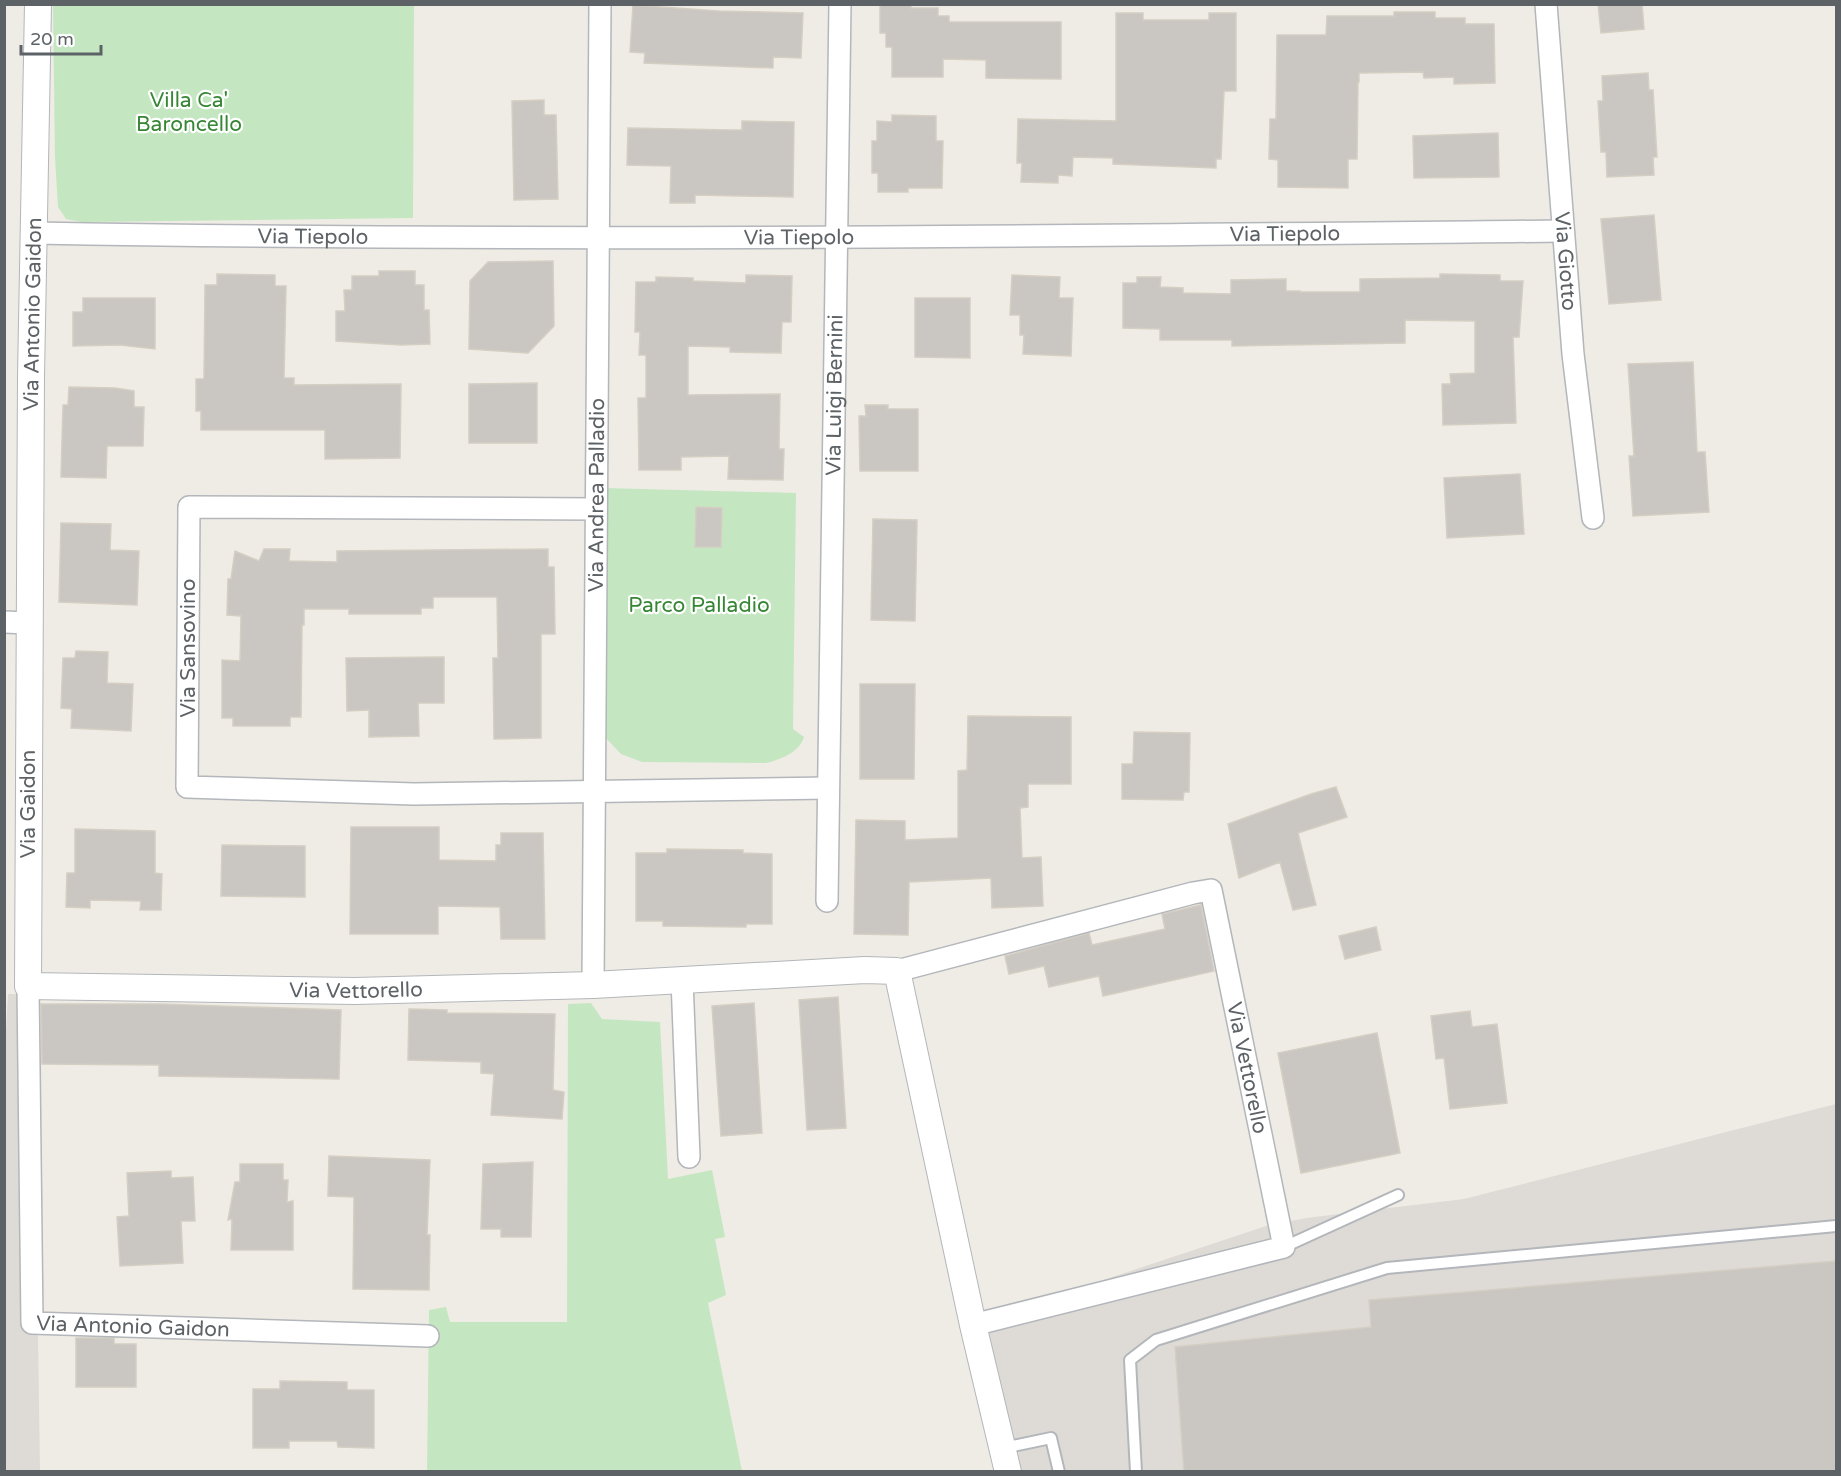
<svg xmlns="http://www.w3.org/2000/svg" width="1841" height="1476" viewBox="0 0 1841 1476" font-family="'Varela Round',sans-serif">
<style>
.industrial{fill:#dedbd7}
.green{fill:#c4e7c1}
.building{fill:#cac7c2;stroke:#d4cec3;stroke-width:1.5}
.lines{fill:none;stroke-linecap:round;stroke-linejoin:round}
.service-casing{stroke:#b3b6ba;stroke-width:14}
.minor-casing{stroke:#b3b6ba;stroke-width:24}
.tertiary-casing{stroke:#b3b6ba;stroke-width:28}
.service{stroke:#fff;stroke-width:10}
.minor{stroke:#fff;stroke-width:21}
.tertiary{stroke:#fff;stroke-width:26}
.labels{text-anchor:middle;dominant-baseline:central;stroke-width:4.5;stroke-linejoin:round;paint-order:stroke}
.park-label{font-size:21px;fill:#368634;stroke:#fff}
.street-label{font-size:21px;fill:#5d6266;stroke:#fff}
</style>
<rect width="100%" height="100%" fill="#efece5"/>
<path class="industrial" d="M 8,994 L 33,994 L 40,1471 L 5,1472 L 5,1048 Z
M 1836,1104 L 1836,1471 L 1018,1471 L 983,1320 L 1266,1226 L 1306,1218 L 1464,1199 Z"/>
<path class="green" d="M 53,5 L 414,5 L 413,218 L 82,222 L 66,219 L 58,207 L 55,158 Z
M 604,488 L 796,493 L 793,729 L 804,737 C 799,753 781,759 766,763 L 642,762 L 621,754 L 603,735 Z
M 591,1003 L 602,1019 L 660,1022 L 668,1179 L 712,1170 L 725,1237 L 715,1239 L 726,1295 L 708,1303 L 742,1471 L 427,1472 L 429,1310 L 446,1307 L 450,1322 L 567,1322 L 568,1004 Z"/>
<path class="building" d="M 880,4 L 911,4 L 911,8 L 938,8 L 938,16 L 949,16 L 949,22 L 1061,22 L 1061,79 L 986,78 L 986,60 L 943,59 L 943,77 L 892,77 L 892,47 L 886,47 L 886,33 L 880,33 Z
M 1598,4 L 1642,4 L 1644,29 L 1601,33 Z
M 633,5 L 719,11 L 803,13 L 801,58 L 773,57 L 773,68 L 644,63 L 645,53 L 630,52 Z
M 1394,12 L 1435,12 L 1435,18 L 1465,18 L 1465,24 L 1494,24 L 1495,83 L 1454,84 L 1454,77 L 1424,78 L 1423,72 L 1359,73 L 1359,82 L 1358,82 L 1357,159 L 1348,159 L 1348,188 L 1278,187 L 1278,160 L 1269,159 L 1270,119 L 1276,119 L 1277,35 L 1326,35 L 1327,16 L 1394,16 Z
M 1116,13 L 1143,13 L 1143,20 L 1209,20 L 1209,13 L 1236,13 L 1236,91 L 1224,91 L 1221,159 L 1216,159 L 1216,168 L 1113,164 L 1113,158 L 1073,157 L 1072,176 L 1058,175 L 1058,183 L 1021,182 L 1022,163 L 1017,163 L 1018,119 L 1116,121 Z
M 1648,73 L 1649,90 L 1653,90 L 1657,157 L 1653,157 L 1654,175 L 1607,177 L 1606,152 L 1601,152 L 1598,101 L 1603,101 L 1602,76 Z
M 544,100 L 544,115 L 556,115 L 558,199 L 514,200 L 512,101 Z
M 892,115 L 936,116 L 936,141 L 943,141 L 942,188 L 908,188 L 908,192 L 878,192 L 878,173 L 872,173 L 872,141 L 877,141 L 877,121 L 892,122 Z
M 742,121 L 794,122 L 793,197 L 695,195 L 695,203 L 670,203 L 671,166 L 627,165 L 628,128 L 731,130 L 742,130 Z
M 1498,133 L 1499,177 L 1414,178 L 1413,136 Z
M 1654,215 L 1661,300 L 1609,304 L 1601,219 Z
M 553,261 L 554,326 L 528,353 L 469,349 L 470,281 L 488,262 Z
M 379,271 L 415,271 L 415,285 L 424,285 L 424,310 L 429,310 L 430,344 L 401,345 L 336,341 L 336,311 L 345,311 L 344,290 L 352,290 L 352,276 L 379,276 Z
M 217,274 L 275,275 L 275,286 L 286,286 L 284,378 L 294,378 L 294,385 L 401,384 L 400,458 L 325,459 L 325,430 L 201,430 L 201,411 L 196,411 L 196,379 L 204,379 L 205,285 L 217,285 Z
M 1440,274 L 1500,275 L 1500,281 L 1523,281 L 1519,337 L 1513,337 L 1516,423 L 1443,425 L 1442,384 L 1451,384 L 1450,374 L 1475,373 L 1475,321 L 1405,320 L 1405,343 L 1232,346 L 1232,340 L 1160,340 L 1160,329 L 1123,328 L 1123,283 L 1137,283 L 1137,277 L 1161,277 L 1160,287 L 1183,288 L 1183,293 L 1231,294 L 1231,280 L 1286,279 L 1286,291 L 1300,291 L 1300,292 L 1360,292 L 1360,279 L 1440,278 Z
M 746,275 L 792,276 L 791,322 L 782,322 L 781,353 L 730,352 L 730,347 L 688,346 L 688,395 L 780,394 L 779,449 L 784,449 L 783,480 L 728,479 L 729,456 L 681,457 L 681,470 L 639,470 L 638,398 L 646,398 L 646,355 L 639,355 L 640,332 L 635,332 L 636,282 L 656,282 L 656,277 L 693,278 L 693,281 L 746,283 Z
M 1012,275 L 1060,277 L 1059,298 L 1073,298 L 1071,356 L 1023,354 L 1024,335 L 1020,335 L 1020,315 L 1010,315 Z
M 83,298 L 155,298 L 155,349 L 120,345 L 73,346 L 73,312 L 83,312 Z
M 915,298 L 970,298 L 970,358 L 915,357 Z
M 1693,362 L 1697,452 L 1705,452 L 1709,512 L 1633,516 L 1629,456 L 1634,456 L 1628,364 Z
M 537,383 L 537,443 L 469,443 L 469,384 Z
M 69,387 L 115,388 L 134,391 L 134,407 L 144,407 L 143,446 L 107,446 L 106,478 L 61,477 L 63,405 L 68,405 Z
M 865,405 L 888,405 L 888,409 L 918,409 L 918,471 L 860,471 L 859,416 L 866,416 Z
M 1520,474 L 1524,534 L 1447,538 L 1444,478 Z
M 696,507 L 722,508 L 721,547 L 695,547 Z
M 873,519 L 917,520 L 915,621 L 871,620 Z
M 61,523 L 111,524 L 110,550 L 139,551 L 137,605 L 59,602 Z
M 264,549 L 290,549 L 289,561 L 337,562 L 337,551 L 548,549 L 548,567 L 554,567 L 555,634 L 541,634 L 541,738 L 494,739 L 493,658 L 498,658 L 497,597 L 433,597 L 433,608 L 421,608 L 421,614 L 349,614 L 349,609 L 304,609 L 304,625 L 302,625 L 301,717 L 290,717 L 290,726 L 233,726 L 233,718 L 222,718 L 222,660 L 240,661 L 241,616 L 227,615 L 228,579 L 231,579 L 235,551 L 259,561 Z
M 76,651 L 108,652 L 107,683 L 133,684 L 131,731 L 71,728 L 72,709 L 61,708 L 63,658 L 75,658 Z
M 444,657 L 444,703 L 418,703 L 419,736 L 369,737 L 369,710 L 347,711 L 346,658 Z
M 860,684 L 915,684 L 914,779 L 860,779 Z
M 968,716 L 1071,717 L 1071,784 L 1028,784 L 1028,807 L 1020,808 L 1022,858 L 1041,857 L 1043,906 L 992,908 L 991,878 L 909,882 L 908,935 L 854,934 L 856,820 L 905,821 L 905,840 L 958,838 L 958,771 L 967,770 Z
M 1134,732 L 1190,733 L 1189,792 L 1184,792 L 1183,800 L 1122,799 L 1122,764 L 1133,764 Z
M 1336,787 L 1347,817 L 1298,833 L 1316,905 L 1293,910 L 1280,862 L 1239,878 L 1228,824 L 1311,794 Z
M 351,827 L 439,827 L 439,860 L 496,861 L 496,845 L 501,845 L 501,833 L 543,833 L 545,939 L 501,939 L 500,907 L 438,906 L 438,934 L 350,934 Z
M 75,829 L 155,831 L 155,873 L 162,874 L 161,910 L 140,910 L 141,901 L 90,900 L 90,908 L 66,907 L 67,873 L 75,873 Z
M 222,845 L 305,846 L 305,897 L 221,896 Z
M 667,849 L 743,850 L 743,853 L 772,854 L 772,924 L 746,924 L 746,927 L 663,926 L 663,921 L 636,921 L 636,853 L 667,853 Z
M 1201,905 L 1214,971 L 1103,996 L 1099,976 L 1049,987 L 1044,966 L 1009,974 L 1005,956 L 1089,933 L 1092,945 L 1165,929 L 1162,914 Z
M 1376,927 L 1381,950 L 1345,959 L 1339,936 Z
M 838,997 L 846,1128 L 807,1130 L 799,1000 Z
M 754,1003 L 762,1133 L 721,1136 L 712,1006 Z
M 41,1004 L 160,1004 L 341,1010 L 339,1079 L 159,1076 L 159,1065 L 42,1064 Z
M 409,1009 L 447,1010 L 447,1013 L 555,1014 L 553,1090 L 564,1092 L 562,1119 L 491,1115 L 494,1074 L 481,1073 L 481,1062 L 408,1060 Z
M 1470,1011 L 1472,1027 L 1497,1024 L 1507,1103 L 1450,1109 L 1444,1058 L 1436,1059 L 1431,1016 Z
M 1377,1033 L 1400,1153 L 1301,1173 L 1278,1053 Z
M 329,1156 L 430,1160 L 427,1235 L 430,1235 L 429,1290 L 353,1289 L 354,1197 L 328,1196 Z
M 533,1162 L 531,1237 L 501,1237 L 501,1229 L 481,1229 L 483,1164 Z
M 240,1164 L 283,1164 L 283,1180 L 288,1180 L 287,1202 L 293,1201 L 293,1250 L 231,1250 L 232,1219 L 228,1220 L 235,1182 L 240,1182 Z
M 171,1171 L 171,1178 L 193,1177 L 195,1221 L 181,1221 L 183,1263 L 120,1266 L 117,1217 L 129,1216 L 127,1173 Z
M 1836,1261 L 1836,1472 L 1184,1472 L 1175,1347 L 1371,1327 L 1369,1300 Z
M 76,1338 L 114,1338 L 114,1344 L 136,1344 L 136,1387 L 76,1387 Z
M 280,1381 L 347,1382 L 347,1390 L 374,1390 L 374,1448 L 338,1447 L 337,1441 L 289,1441 L 289,1448 L 253,1448 L 253,1389 L 280,1389 Z"/>
<g class="lines">
<g class="service-casing">
<path id="service" d="M 1284,1247 L 1398,1195
M 1003,1448 L 1051,1438 L 1059,1472
M 1136,1472 L 1130,1360 L 1156,1340 L 1387,1268 L 1836,1226"/>
</g>
<g class="minor-casing">
<g id="minor">
<path id="s1" d="M 1546,4 L 1573,354 L 1593,518"/>
<path id="s2" d="M 35,233 C 544,242 1054,236 1563,231"/>
<path d="M 595,509 L 189,507 L 187,787 L 414,794 L 828,788"/>
<path d="M 4,622 L 29,623"/>
<path id="s3" d="M 827,901 L 840,4"/>
<path id="s4" d="M 897,971 L 1193,893 L 1211,890 L 1284,1247 L 973,1325"/>
<path d="M 682,980 L 689,1157"/>
<path id="s5" d="M 593,985 L 600,4"/>
<path id="s6" d="M 28,986 L 32,1323 L 428,1336"/>
</g>
</g>
<g class="tertiary-casing">
<g id="tertiary">
<path id="s7" d="M 38,4 L 31,376 L 28,986 L 355,991 L 593,985 L 865,970 L 897,971 L 973,1325 L 1008,1472"/>
</g>
</g>
<use href="#service" class="service"/>
<use href="#minor" class="minor"/>
<use href="#tertiary" class="tertiary"/>
</g>
<g class="labels">
<g class="park-label">
<text x="189" y="100">Villa Ca'<tspan x="189" dy="24">Baroncello</tspan></text>
<text x="699" y="605">Parco Palladio</text>
</g>
<g class="street-label">
<text stroke="none"><textPath href="#s2" startOffset="1250">Via Tiepolo</textPath></text>
<text stroke="none"><textPath href="#s2" startOffset="278">Via Tiepolo</textPath></text>
<text stroke="none"><textPath href="#s2" startOffset="764">Via Tiepolo</textPath></text>
<text stroke="none"><textPath href="#s1" startOffset="258">Via Giotto</textPath></text>
<text transform="translate(33 314) rotate(-89)">Via Antonio Gaidon</text>
<text stroke="none"><textPath href="#s3" startOffset="506">Via Luigi Bernini</textPath></text>
<text stroke="none"><textPath href="#s5" startOffset="490">Via Andrea Palladio</textPath></text>
<text transform="translate(188 648) rotate(-90)">Via Sansovino</text>
<text transform="translate(28 804) rotate(-90)">Via Gaidon</text>
<text stroke="none"><textPath href="#s7" startOffset="1310">Via Vettorello</textPath></text>
<text stroke="none"><textPath href="#s4" startOffset="506">Via Vettorello</textPath></text>
<text stroke="none"><textPath href="#s6" startOffset="438">Via Antonio Gaidon</textPath></text>
</g>
</g>
<rect width="1841" height="1476" fill="none" stroke="#5d6266" stroke-width="12"/>
<path d="M21 45v9h80v-9" fill="none" stroke="#5d6266" stroke-width="3"/>
<text x="30" y="45" font-size="18" fill="#5d6266" stroke="#ffffff" stroke-width="4.5" paint-order="stroke">20 m</text>
</svg>
